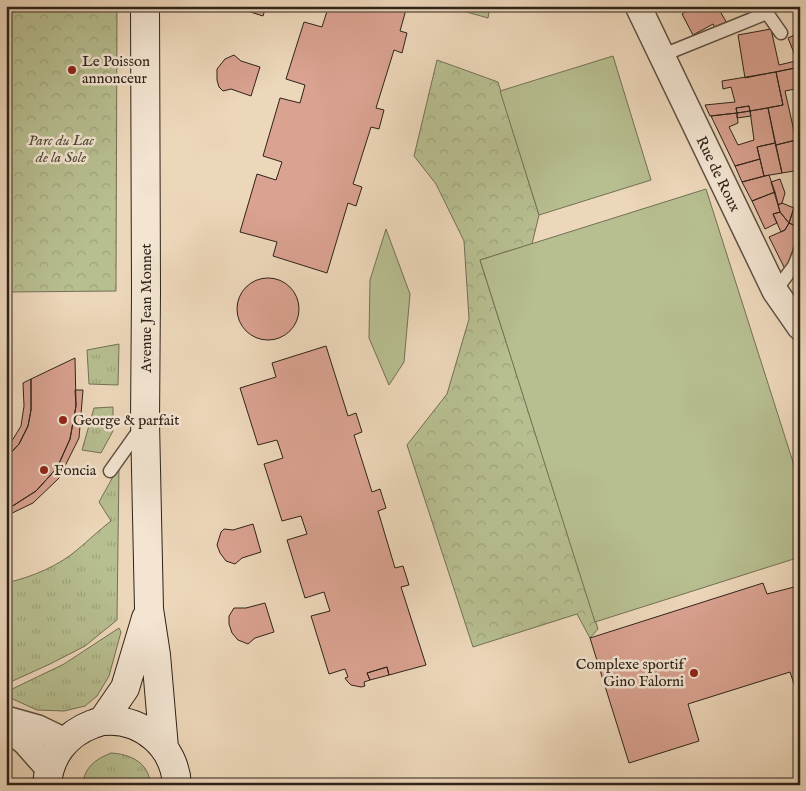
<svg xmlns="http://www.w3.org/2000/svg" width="806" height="791" viewBox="0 0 806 791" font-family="'IM FELL English',serif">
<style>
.grass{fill:url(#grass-tufts);stroke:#727055}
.forest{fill:url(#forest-crowns);stroke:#727055}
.garden{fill:#b7be90;stroke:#727055}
.building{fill:#daa291;stroke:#2e231a}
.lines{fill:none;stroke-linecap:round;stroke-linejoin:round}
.lane-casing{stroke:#5e5042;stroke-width:15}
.street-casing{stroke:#5e5042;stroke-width:28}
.secondary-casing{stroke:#2e231a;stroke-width:30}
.lane{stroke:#f3e5d2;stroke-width:12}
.street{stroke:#f3e5d2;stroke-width:25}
.secondary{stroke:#f3e5d2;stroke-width:28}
.poi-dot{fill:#8f2418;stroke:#f3e5d2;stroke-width:2}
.labels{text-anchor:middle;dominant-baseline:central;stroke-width:5;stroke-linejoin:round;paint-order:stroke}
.poi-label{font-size:15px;fill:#2e231a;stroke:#f3e5d2;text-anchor:start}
.park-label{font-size:15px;font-style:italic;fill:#504a38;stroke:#f3e5d2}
.street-label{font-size:15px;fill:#2e231a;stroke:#f3e5d2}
</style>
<defs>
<pattern id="grass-tufts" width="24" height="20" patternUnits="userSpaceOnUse" patternTransform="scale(1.25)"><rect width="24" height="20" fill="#b7be90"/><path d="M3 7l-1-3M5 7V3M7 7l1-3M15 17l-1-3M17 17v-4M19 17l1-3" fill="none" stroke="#9ea37c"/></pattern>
<pattern id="forest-crowns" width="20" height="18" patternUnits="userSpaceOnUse" patternTransform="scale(1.25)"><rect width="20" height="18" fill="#b7be90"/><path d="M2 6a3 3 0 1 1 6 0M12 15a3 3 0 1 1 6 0" fill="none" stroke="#9ea37c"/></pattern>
</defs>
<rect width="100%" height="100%" fill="#edd7ba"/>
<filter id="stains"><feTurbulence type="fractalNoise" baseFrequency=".004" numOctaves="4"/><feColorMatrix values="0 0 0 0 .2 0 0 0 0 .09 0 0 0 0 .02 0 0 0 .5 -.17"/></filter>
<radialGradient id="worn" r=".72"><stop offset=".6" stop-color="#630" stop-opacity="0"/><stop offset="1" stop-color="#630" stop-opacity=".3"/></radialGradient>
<path class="grass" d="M 119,344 L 118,385 L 89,384 L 87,350 Z
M 113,407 L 113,431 L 101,453 L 82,450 L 94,408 Z
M 119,466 L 117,620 L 85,646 L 50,664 L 6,684 L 6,675 L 12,665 L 6,655 L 6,588 L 10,582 C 34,576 58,566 77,550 C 89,540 99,530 111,521 L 99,502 Z
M 119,628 L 121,632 L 109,676 L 97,696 L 85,706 L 64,711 L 37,710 L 6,696 L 6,692 L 64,664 Z
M 111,753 C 130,754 150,763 150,785 L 83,785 C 84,767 96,759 111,753 Z"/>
<path class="forest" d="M 6,6 L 117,6 L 116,291 L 6,292 Z
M 445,6 L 490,6 L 488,18 Z
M 437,60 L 498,82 L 539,215 L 532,244 L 480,260 L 598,629 L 590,638 L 577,614 L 473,647 L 407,445 L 447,394 L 469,319 L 464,241 L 436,184 L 414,156 Z"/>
<path class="garden" d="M 613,56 L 651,180 L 539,215 L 500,91 Z
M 706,189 L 800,484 L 800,557 L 595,622 L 480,260 Z
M 386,229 L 410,294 L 404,362 L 389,385 L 369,338 L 370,280 Z"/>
<path class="building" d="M 231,6 L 266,6 L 263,16 L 244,10 L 234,11 Z
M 321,6 L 407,6 L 400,31 L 407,33 L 402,53 L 394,50 L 376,108 L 384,110 L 379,129 L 371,127 L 353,184 L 362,187 L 356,206 L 348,203 L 327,273 L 273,256 L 277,242 L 240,232 L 257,174 L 276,180 L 282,162 L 263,156 L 280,98 L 300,103 L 305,85 L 286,79 L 304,22 L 322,27 L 328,8 Z
M 685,6 L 717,6 L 728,25 L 716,30 L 713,24 L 693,35 L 682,14 L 687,11 Z
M 771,29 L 779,65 L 800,60 L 800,67 L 745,78 L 738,35 Z
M 797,34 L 800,38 L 800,57 L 796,58 L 788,38 Z
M 234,55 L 241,61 L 260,67 L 251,96 L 231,89 L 223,91 L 219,87 L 217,80 L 217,69 L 225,59 Z
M 800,67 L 800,80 L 794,82 L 795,89 L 785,91 L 796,140 L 776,145 L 768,108 L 783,105 L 776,72 Z
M 776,72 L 783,105 L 750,111 L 749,106 L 736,108 L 737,113 L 710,116 L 705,105 L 735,102 L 731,87 L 723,89 L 722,81 Z
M 749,106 L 750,111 L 737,113 L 736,108 Z
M 768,108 L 775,143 L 757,147 L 760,159 L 735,166 L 711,116 L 737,113 L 738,123 L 729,127 L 738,145 L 754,140 L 750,111 Z
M 750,111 L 751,116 L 737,118 L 737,113 Z
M 796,140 L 800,157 L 800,170 L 782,173 L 776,145 Z
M 775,143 L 782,173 L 764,176 L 757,147 Z
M 760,159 L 764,176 L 742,182 L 735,166 Z
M 769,175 L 775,192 L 752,201 L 742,182 Z
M 780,179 L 785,193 L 782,203 L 778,205 L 771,182 Z
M 775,192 L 780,212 L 773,214 L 777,223 L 765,229 L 752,201 Z
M 782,203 L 794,208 L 789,223 L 780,212 L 778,205 Z
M 795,204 L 800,205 L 800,228 L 789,223 Z
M 780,212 L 789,223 L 785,230 L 781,232 L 773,214 Z
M 789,223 L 800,228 L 786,271 L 769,237 L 785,230 Z
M237 309a31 31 0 1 1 62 0a31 31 0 1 1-62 0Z
M 326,346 L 348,416 L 356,413 L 362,432 L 354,435 L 372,492 L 380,489 L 386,508 L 378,511 L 395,568 L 403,566 L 409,585 L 401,587 L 426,665 L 389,675 L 387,667 L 367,673 L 370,680 L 364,682 L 365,686 L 361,687 L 351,685 L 347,681 L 345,678 L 348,677 L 345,669 L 329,674 L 311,616 L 330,611 L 324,592 L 305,598 L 287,540 L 307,534 L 301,516 L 282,521 L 264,464 L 283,458 L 277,440 L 258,445 L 240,388 L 276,377 L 272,363 Z
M 75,358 L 76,406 L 70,439 L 57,468 L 36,491 L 11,507 L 6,508 L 6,458 L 19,444 L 28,426 L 31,410 L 31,379 Z
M 31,379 L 31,410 L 28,426 L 19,444 L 6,458 L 6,447 L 10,444 L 21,426 L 24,406 L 23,383 Z
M 75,390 L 83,390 L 79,438 L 59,478 L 33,503 L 6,516 L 6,508 L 11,507 L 36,491 L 57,468 L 70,439 L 76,406 Z
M 253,524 L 261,552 L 242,558 L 235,564 L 226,561 L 220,553 L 217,545 L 221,532 L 224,529 L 233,530 Z
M 763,583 L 767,594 L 798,586 L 800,592 L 800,702 L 790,672 L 688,704 L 699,741 L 629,763 L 590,638 Z
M 265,603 L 274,632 L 255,638 L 248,644 L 238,640 L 232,633 L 229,624 L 229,616 L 234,608 L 246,608 Z
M 387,667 L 389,675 L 370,680 L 367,673 Z"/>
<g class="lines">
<g class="lane-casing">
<path id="lane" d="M 663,55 L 767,13 L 781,33
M 775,291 L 794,266 L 800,251
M 110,471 L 142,426"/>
</g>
<g class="street-casing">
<path id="street" d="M 638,6 L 775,291 L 800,327
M 6,719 L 38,728 L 65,741
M 6,727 L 25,742 L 49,769"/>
</g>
<g class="secondary-casing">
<path id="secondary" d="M 145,6 L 146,292 L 145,422 L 149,609 L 156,655 L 164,748
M 103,720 L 125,688 L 146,618
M 47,785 C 49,756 66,734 93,724 C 97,723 100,721 104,721 C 143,718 175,747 177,785"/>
</g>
<use href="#lane" class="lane"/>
<use href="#street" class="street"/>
<use href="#secondary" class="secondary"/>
</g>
<g class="poi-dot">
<circle cx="72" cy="70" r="5"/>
<circle cx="63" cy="420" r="5"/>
<circle cx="44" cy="470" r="5"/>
<circle cx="694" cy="673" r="5"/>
</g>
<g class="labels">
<g class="poi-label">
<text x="82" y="61">Le Poisson<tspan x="82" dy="17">annonceur</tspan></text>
<text x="73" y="420">George &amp; parfait</text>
<text x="54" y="470">Foncia</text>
<text x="684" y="664" text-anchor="end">Complexe sportif<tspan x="684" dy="17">Gino Falorni</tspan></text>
</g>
<g class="park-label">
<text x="61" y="140">Parc du Lac<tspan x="61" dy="17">de la Sole</tspan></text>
</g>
<g class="street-label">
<text transform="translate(718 174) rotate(64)">Rue de Roux</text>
<text transform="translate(146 308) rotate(-90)">Avenue Jean Monnet</text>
</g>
</g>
<rect width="806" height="791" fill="none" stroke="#edd7ba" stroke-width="25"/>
<rect x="8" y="8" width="791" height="776" fill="none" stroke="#2e231a" stroke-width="2.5"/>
<rect x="12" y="12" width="781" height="766" fill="none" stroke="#2e231a"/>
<rect width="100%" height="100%" filter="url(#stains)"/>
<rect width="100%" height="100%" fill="url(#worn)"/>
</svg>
